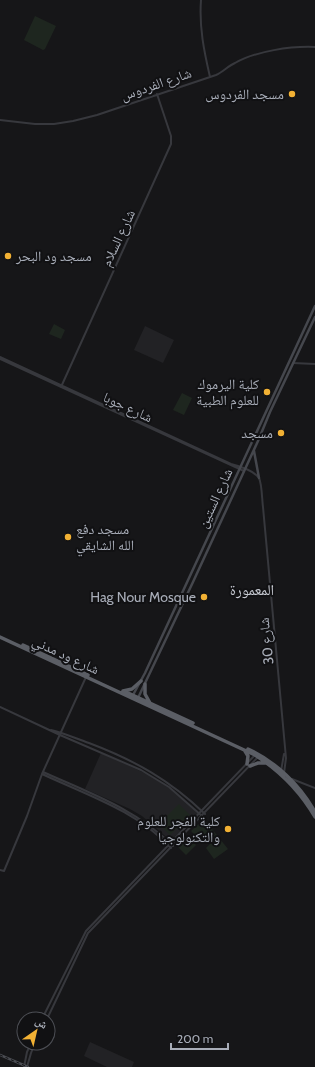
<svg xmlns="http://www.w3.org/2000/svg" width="315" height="1067" viewBox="0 0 315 1067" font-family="Cabin,'Noto Naskh Arabic',sans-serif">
<rect width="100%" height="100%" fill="#161618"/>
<path fill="#222225" d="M145,326L174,340L163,363L134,350Z
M101,753L149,775L167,786L198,813L171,841L142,816L130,809L85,789Z
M90,1042L134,1062L132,1067H107L84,1056Z"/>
<path fill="#1e261f" d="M35,16L56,26L45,49L43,50L24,40Z
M54,324L65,330L61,339L49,334Z
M182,393L192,398L184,415L173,410Z
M179,804L190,815L170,835L159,824Z
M204,819L228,849L214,859L206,848L212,842L207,836L200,841L191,831Z
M187,836L196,845L186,855L177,846Z"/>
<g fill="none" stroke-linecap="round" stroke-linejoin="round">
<path stroke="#37383d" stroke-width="2" d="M201,0C199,27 204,51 210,77
M0,120L35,124H54L73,121L97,115L216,75C223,72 228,66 235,63C256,51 291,46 315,47
M0,357L231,464C239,466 253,470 259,478C262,484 262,500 263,507L286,758L284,773
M0,359L244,471
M293,363L315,364
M61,387L171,144V136L157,94
M0,707L60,735L141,770L169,787L202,816
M51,730C64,733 77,739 89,743C134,760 170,780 205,814
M281,771L284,754
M43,772C90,793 136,809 173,846
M42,774C87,795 137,811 171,848
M292,779L315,788
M0,870L4,871L27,816L42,774L86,677
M42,1019L86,931L255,755
M47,1019L88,933L258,757
M24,1067L27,1052L31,1043
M27,1067L31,1053L35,1043"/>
<path stroke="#45474d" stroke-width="2.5" d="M254,451L259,478
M133,695L145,673L315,306
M138,698L193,582L258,441L270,412L315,317"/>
<path stroke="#5b5e65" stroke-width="3.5" d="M0,637L255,755C280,771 300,791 315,817
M23,645L88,675
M145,684V694L150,703
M123,691L132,689L141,681
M126,692L193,723
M248,749C276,762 300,785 315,812
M245,751L248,756L247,764
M250,766L258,763H266"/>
<defs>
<path id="rail" d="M0,1055L28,1067"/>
</defs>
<use href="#rail" stroke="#4a4c52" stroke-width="2.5"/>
<use href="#rail" stroke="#111113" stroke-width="1" stroke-dasharray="3" stroke-linecap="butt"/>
</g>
<g fill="#f2b134" stroke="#111113" stroke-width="1.5">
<circle cx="292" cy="94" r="4"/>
<circle cx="8" cy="256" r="4"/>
<circle cx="267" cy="392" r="4"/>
<circle cx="281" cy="433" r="4"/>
<circle cx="68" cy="537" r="4"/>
<circle cx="204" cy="597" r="4"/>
<circle cx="228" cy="829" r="4"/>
</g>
<g text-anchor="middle" stroke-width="4" stroke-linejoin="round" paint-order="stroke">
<g font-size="14" fill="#a8adb8" stroke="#111113">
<text transform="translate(156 84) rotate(-19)" y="5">شارع الفردوس</text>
<text transform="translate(118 238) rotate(-65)" y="5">شارع السلام</text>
<text transform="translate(128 407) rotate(25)" y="5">شارع جوبا</text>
<text transform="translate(215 498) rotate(-65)" y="5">شارع الستين</text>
<text transform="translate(266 641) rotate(-96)" y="5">شارع 30</text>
<text transform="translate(66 655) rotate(25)" y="5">شارع ود مدني</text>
</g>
<g font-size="14" fill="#a8adb8" stroke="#111113" text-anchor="end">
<text x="284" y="99">مسجد الفردوس</text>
<text x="16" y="261" text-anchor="start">مسجد ود البحر</text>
<text x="259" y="389">كلية اليرموك<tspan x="259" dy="16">للعلوم الطبية</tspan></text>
<text x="273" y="438">مسجد</text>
<text x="76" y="534" text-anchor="start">مسجد دفع<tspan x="76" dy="16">الله الشايقي</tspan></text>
<text x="196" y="602">Hag Nour Mosque</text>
<text x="220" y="826">كلية الفجر للعلوم<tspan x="220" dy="16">والتكنولوجيا</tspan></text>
</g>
<g font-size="15" fill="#c9ccd4" stroke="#111113">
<text x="252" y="595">المعمورة</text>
</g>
</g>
<g transform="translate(36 1031) rotate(34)"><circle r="19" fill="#111113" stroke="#4d4f55"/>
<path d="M0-3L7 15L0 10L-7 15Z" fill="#f2b134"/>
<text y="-6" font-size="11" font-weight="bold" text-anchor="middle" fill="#a8adb8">ش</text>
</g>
<path d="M171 1043v6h57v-6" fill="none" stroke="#a8adb8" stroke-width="2"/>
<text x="177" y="1043" font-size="12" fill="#a8adb8" stroke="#111113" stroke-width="3" paint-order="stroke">200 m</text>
</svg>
